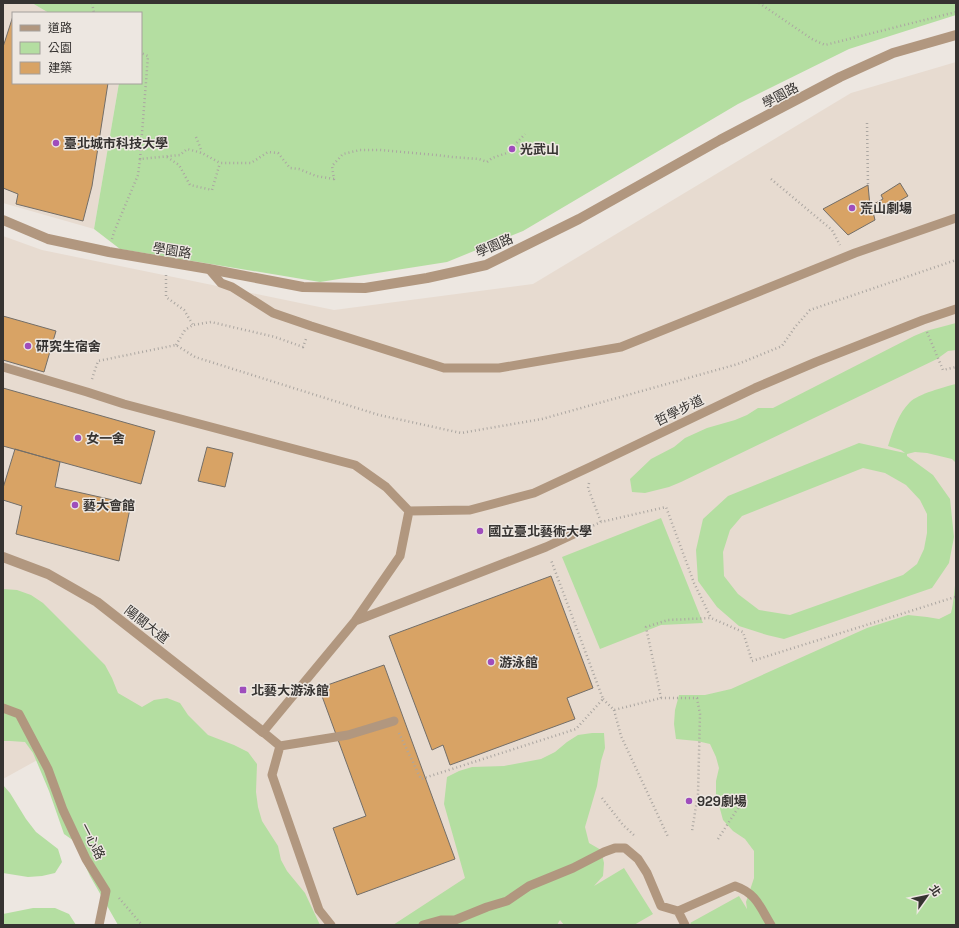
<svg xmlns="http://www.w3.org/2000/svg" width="959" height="928" viewBox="0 0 959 928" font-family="'Space Grotesk','Noto Sans TC',sans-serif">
<rect width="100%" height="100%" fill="#ede7e1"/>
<path fill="#e7dbd0" d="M3,3H32L49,13H13V83H119L94,229L3,203Z
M956,62V869L922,925H180L50,753L3,779V236L42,250L334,310L533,284L851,93Z"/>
<path fill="#b4dea1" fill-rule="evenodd" d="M32,3H956V15L849,49L738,104L523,231L447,262L320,282L120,249L94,229L119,83H141V13H49Z
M956,323V350L948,351L937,359L681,482L669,487L645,493L632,492L630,479L651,459L674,447L685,438L707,428L735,420L747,415L758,408H773L914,336L926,331Z
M956,384V463L952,459L927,453L915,452L907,454V456L933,475L950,499L954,537L949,563L932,588L784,639L767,635L739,626L717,607L698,581L696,550L703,519L728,496L859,443L905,453L901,450L888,446C893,431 898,414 910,402C918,394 944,387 956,384ZM863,468L885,473L906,485L920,500L927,514V533L924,549L917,564L903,575L790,615L759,610L738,594L724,576L723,552L730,530L742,516Z
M661,518L703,623L661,625L600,649L562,557Z
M956,579V925H692L690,923L739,896L747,909L746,902L754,878V851L745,839L733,831L723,820L716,794V781L719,768L716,757L710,744L697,741L676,739L674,724L675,710L679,695H705L731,689L867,628L908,615L927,617L939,619L951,613C954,602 954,590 956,579Z
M3,589L17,590L31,595L43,603L105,665L112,678L118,693L142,707L154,700L167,698L180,703L188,715L208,735L234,745L248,752L257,764L256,792L258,807L262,821L278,846L281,860L287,871L305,893L320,925H118L90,876L74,841L64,834L49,791L33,753L25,742L10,741H3Z
M592,733H604L605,748L601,761L597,786L585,827L589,843L601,850L604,863L603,876L594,886L624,868L653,914L634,925H564L560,920L557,925H420C416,923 400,925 393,925L465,878L444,804L447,777L459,771L472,767L504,766L541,759L555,752L567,742L578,735Z
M3,785L10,793L26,819L36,832L58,849L62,862L55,873L42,876L28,877L3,873Z
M33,908H55L69,914L76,925H3V914Z"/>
<path fill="#d8a365" stroke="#736e68" d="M13,16V83H108L92,186L83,221L16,204L18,194L3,188V47Z
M900,183L908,196L889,207L886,204L873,212L875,220L848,235L823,209L868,185L870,206L883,199L881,195Z
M3,316L56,331L44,372L3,360Z
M3,388L155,431L141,484L3,446Z
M207,447L233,453L225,487L198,481Z
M15,449L60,462L55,487L131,504L119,561L16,534L22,506L3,500V488Z
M551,576L593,688L567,698L575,719L450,765L443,745L432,750L389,636Z
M384,665L455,859L357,895L333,828L366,816L319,688Z"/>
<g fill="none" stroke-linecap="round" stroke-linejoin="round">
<path stroke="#aba6a1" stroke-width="2.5" stroke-dasharray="1 3" stroke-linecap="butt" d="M92,3L94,13
M759,3L812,39L825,45L956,12
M867,123L868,185
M196,137L202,152
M167,157L179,165L190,185L212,190L220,163
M140,159L148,56L141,53
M771,179L832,230L840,245
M112,239L114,232L138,175L140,159L180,155L187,149L202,153L220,163H251L268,152L278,153L290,168L299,169L316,176L334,179L332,166L343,154L360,150H380L436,155L452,157L479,159L487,162L492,158L507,153L525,134
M166,275V297L184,310L193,325
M927,332L943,370L956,367
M176,345L185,330L193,325L211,322L275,337L303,347L306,339
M92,379L98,361L176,345L195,357L379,415L461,433L542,419L738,364L782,346L795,327L810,310L956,260
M589,483L588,488L601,522
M586,529L601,522L666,507L694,583L711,618
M661,698L646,627L668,620L711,618L743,632L752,661L955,597
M603,699L614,710L661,698H697L700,714L698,794L692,831
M614,710L621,736L668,837
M399,733L421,779L576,729L603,699L551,560
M602,798L623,825L636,837
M718,839L738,808
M119,898L142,925"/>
<path stroke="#b1977f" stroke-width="9" d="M209,269L221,283L232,287L273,313L311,326L444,368H499L621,347L855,253L956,218
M3,367L87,392L124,404L355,465L386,487L409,511
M409,511L470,510L534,493L590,467L755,388L816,362L923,320L956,309
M355,621L546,547L574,534
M3,708L19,714L48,769L63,810L86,859L106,891L99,925
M394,721L348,735L280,746L263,732L355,621L400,556L409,511
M280,746L272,775L319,910L331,925
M678,911L685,925
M423,925L441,920H455L487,907L507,901L529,886L573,868L604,852L615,848H625L638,859L647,873L661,906L678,911L735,886C756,893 760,907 771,925"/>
<path stroke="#b1977f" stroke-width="10" d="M3,220L48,239L109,252L209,269L303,287L365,288L427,278L486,265L579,219L720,140L840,77L893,53L956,35
M3,557L48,574L97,602L263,732"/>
</g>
<g fill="#9f4dbc" stroke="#ede7e1" stroke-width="1.5">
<circle cx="56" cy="143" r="4"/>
<circle cx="512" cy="149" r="4"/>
<circle cx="852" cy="208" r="4"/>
<circle cx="28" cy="346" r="4"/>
<circle cx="78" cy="438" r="4"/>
<circle cx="75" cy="505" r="4"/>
<circle cx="480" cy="531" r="4"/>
<circle cx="491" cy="662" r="4"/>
<rect x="239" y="686" width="8" height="8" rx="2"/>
<circle cx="689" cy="801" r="4"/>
</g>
<g text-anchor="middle" stroke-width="3" stroke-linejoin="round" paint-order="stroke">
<g font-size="13" fill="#363331" stroke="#ede7e1">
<text transform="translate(780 95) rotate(-28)" y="5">學園路</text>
<text transform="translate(494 245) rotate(-23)" y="5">學園路</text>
<text transform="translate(172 250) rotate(9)" y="5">學園路</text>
<text transform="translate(679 410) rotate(-26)" y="5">哲學步道</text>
<text transform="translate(147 624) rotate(38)" y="5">陽關大道</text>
<text transform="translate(93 841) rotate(63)" y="5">一心路</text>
</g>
<g font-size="13" font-weight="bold" fill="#363331" stroke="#ede7e1" text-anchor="start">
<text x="64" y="148">臺北城市科技大學</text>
<text x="520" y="154">光武山</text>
<text x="860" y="213">荒山劇場</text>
<text x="36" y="351">研究生宿舍</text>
<text x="86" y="443">女一舍</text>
<text x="83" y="510">藝大會館</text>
<text x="488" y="536">國立臺北藝術大學</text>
<text x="499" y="667">游泳館</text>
<text x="251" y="695">北藝大游泳館</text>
<text x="697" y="806">929劇場</text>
</g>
</g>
<rect width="959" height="928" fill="none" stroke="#363331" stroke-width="8"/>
<rect x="12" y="12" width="130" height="72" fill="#ede7e1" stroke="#a49f9b"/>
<rect x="20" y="25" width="20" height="6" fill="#b1977f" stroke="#a49f9b"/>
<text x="48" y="32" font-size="12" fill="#363331">道路</text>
<rect x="20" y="42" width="20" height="12" fill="#b4dea1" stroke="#a49f9b"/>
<text x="48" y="52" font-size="12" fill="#363331">公園</text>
<rect x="20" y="62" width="20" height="12" fill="#d8a365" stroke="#a49f9b"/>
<text x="48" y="72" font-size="12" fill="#363331">建築</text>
<g transform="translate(927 896) rotate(57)" stroke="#ede7e1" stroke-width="3" paint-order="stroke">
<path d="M0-3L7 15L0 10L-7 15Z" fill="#363331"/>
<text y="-6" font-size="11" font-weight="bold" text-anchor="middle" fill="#363331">北</text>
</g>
</svg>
